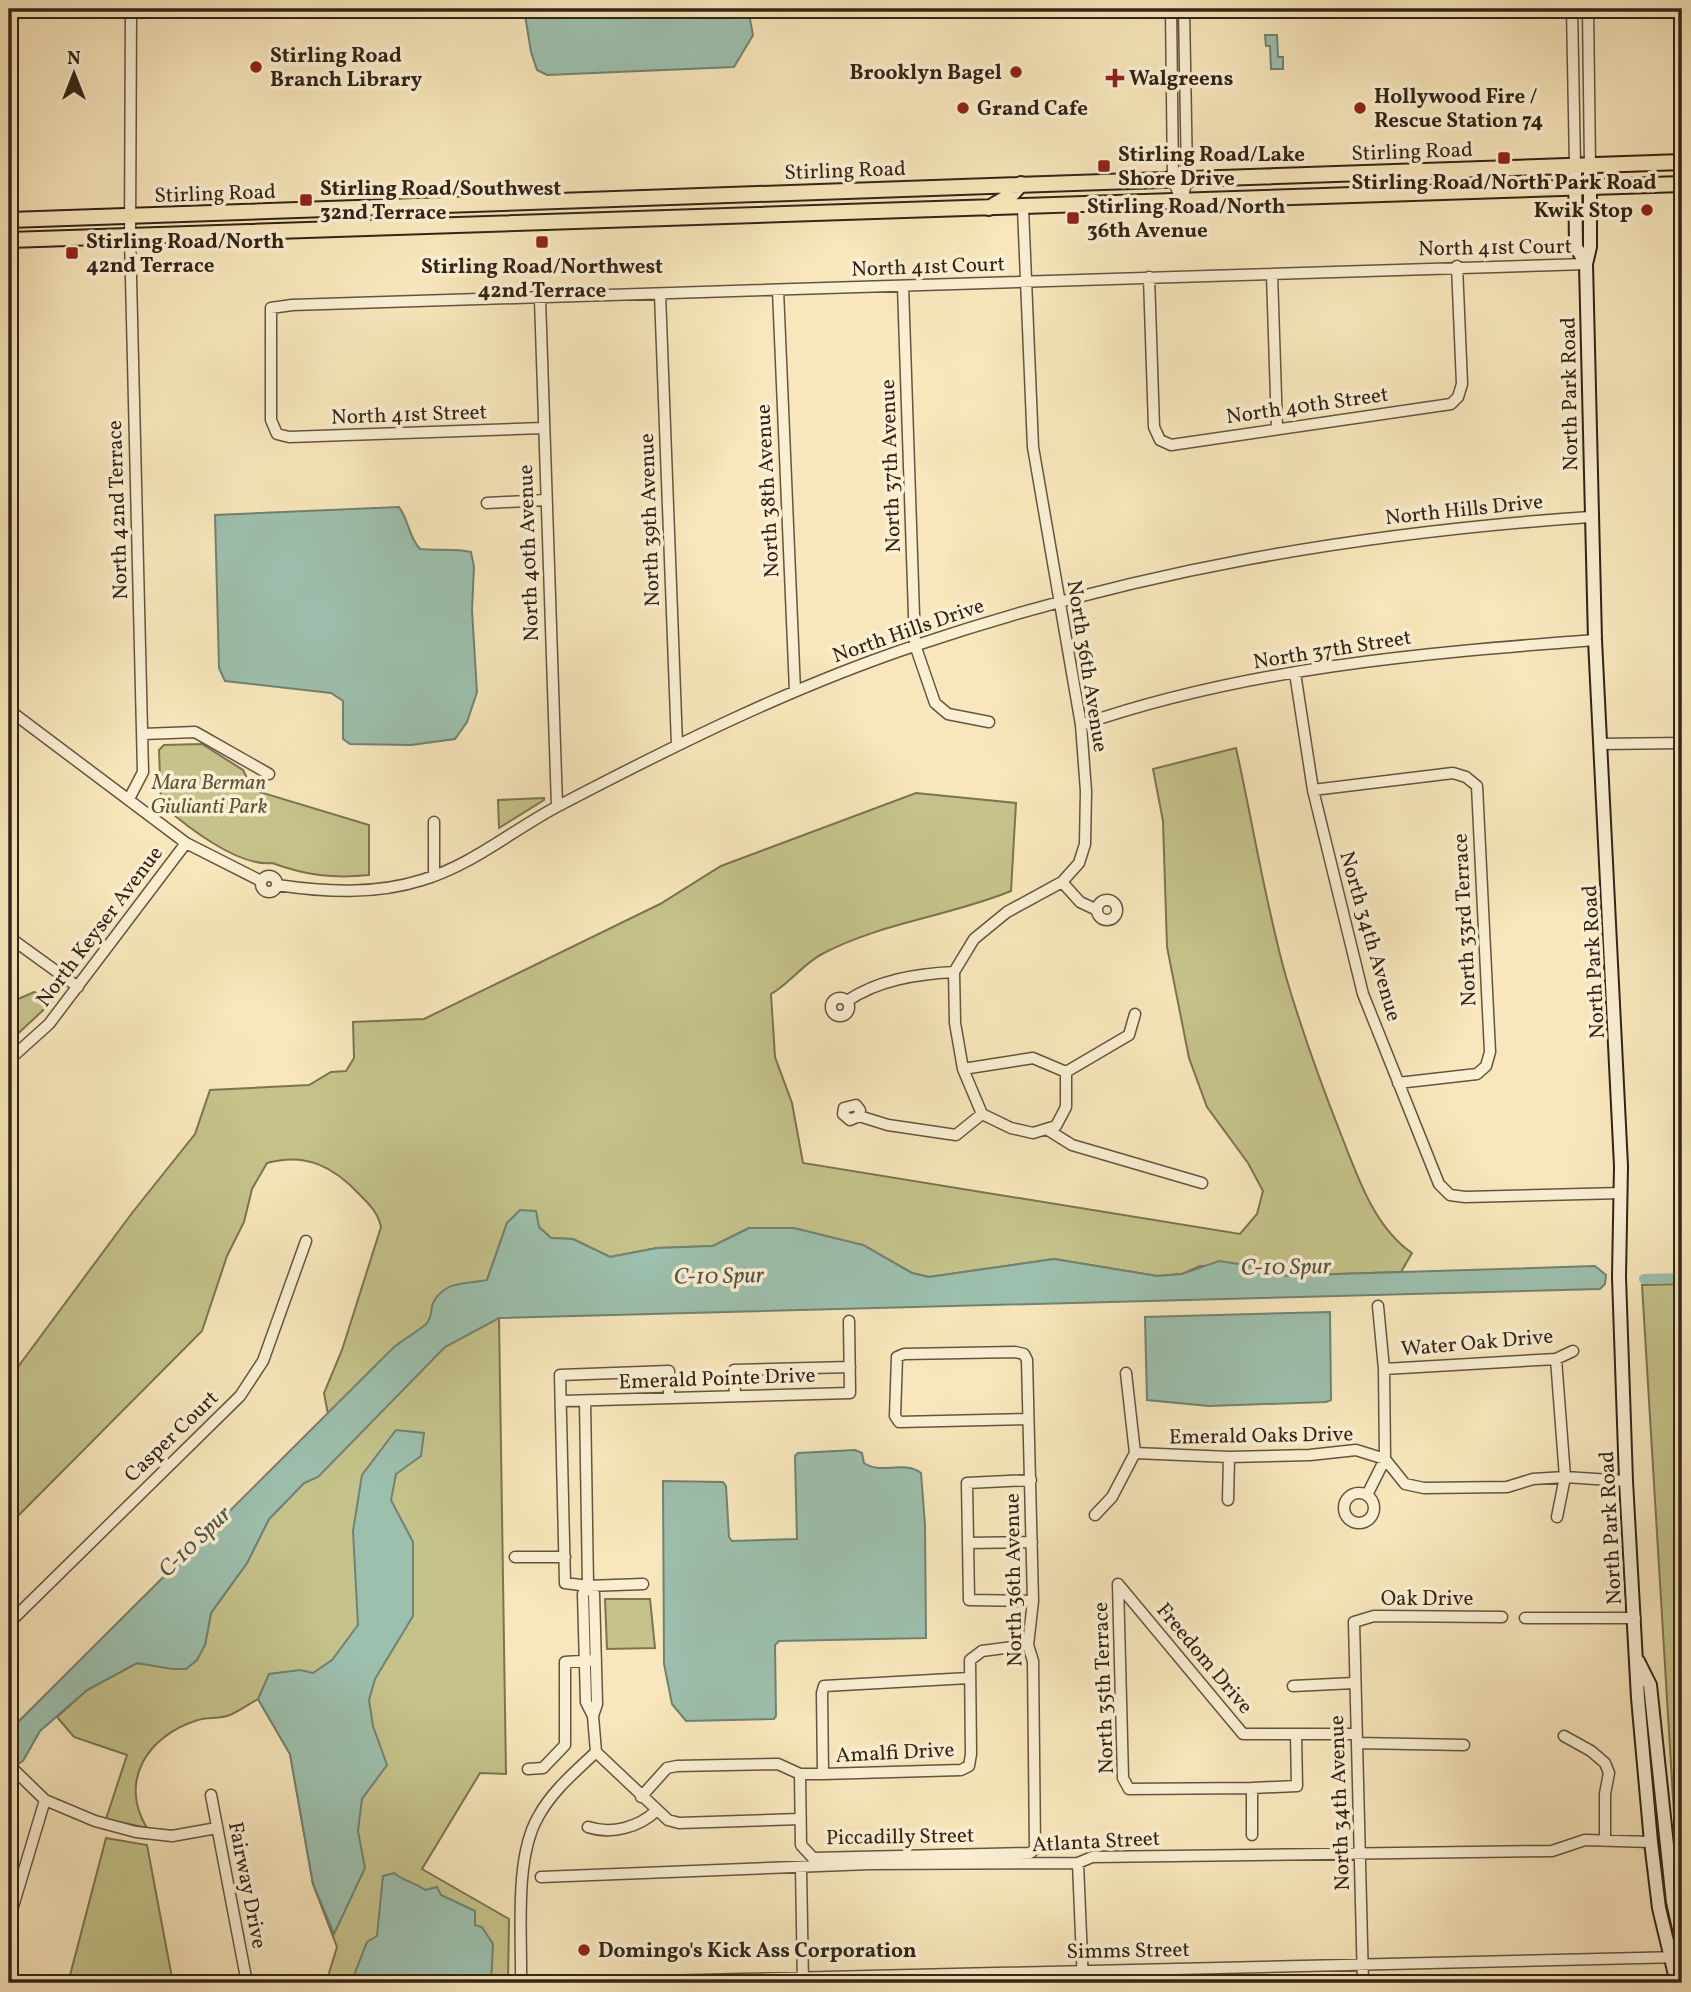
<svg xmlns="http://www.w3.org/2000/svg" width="1691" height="1992" viewBox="0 0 1691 1992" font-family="Vollkorn,serif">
<rect width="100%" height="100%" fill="#f8e7bc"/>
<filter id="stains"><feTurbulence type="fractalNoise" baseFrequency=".00286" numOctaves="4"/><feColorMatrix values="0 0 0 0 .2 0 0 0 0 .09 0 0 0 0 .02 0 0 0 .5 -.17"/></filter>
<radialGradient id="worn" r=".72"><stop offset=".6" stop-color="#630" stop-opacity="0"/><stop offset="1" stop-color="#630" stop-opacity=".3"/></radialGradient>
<path fill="#c5c38b" stroke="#7c7451" stroke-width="2" d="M202,744L243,770L253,790L369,825V875C333,879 305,875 272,863C238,867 186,826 161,804L159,750L164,745Z
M1236,748C1253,824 1265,902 1286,977C1302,1031 1321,1084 1342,1137C1358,1178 1375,1228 1412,1253L1401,1272L1273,1276L1252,1266H1200L1182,1274L1157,1276L1054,1259L929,1277L912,1273L863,1245L749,1228L713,1246L657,1248L610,1257L573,1239L551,1238L539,1227L507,1223L487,1280L499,1318L506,1774L480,1773L422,1869L509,1919L508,1983H326L337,1947L313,1884L290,1754L258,1699C249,1704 239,1711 230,1715C220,1719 208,1717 198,1720C148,1735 118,1781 147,1828L106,1819L127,1755L74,1737L57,1717L87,1690L137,1663L186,1669L205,1645L211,1613L247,1563L269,1519L304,1483L328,1414L324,1393L342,1350L381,1227C378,1213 370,1205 360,1195C334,1167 306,1152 267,1163L252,1189L244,1222L227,1256L202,1331L9,1525V1379L132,1213L195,1134L210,1090L309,1085L331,1072L346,1071L354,1058L353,1022L424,1019L660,904L721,866L916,793L1016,803L1011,891C950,916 880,923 822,954C803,964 790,983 771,994L775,1057L792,1103L803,1163L1240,1234L1257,1214L1263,1191L1248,1163L1207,1107L1189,1058L1167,947L1163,821L1153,769Z
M544,798V800L499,828L498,800Z
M34,992L53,1001L9,1042V1003Z
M1682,1284V1893L1677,1864L1642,1285Z
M605,1599H650L655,1648L607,1649Z
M106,1838L147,1845L173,1983H68Z"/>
<path fill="#9dc0ae" stroke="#728272" stroke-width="2" d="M524,9H748L753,35L734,67L547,75L537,70L531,52Z
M1265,35H1277L1278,57H1283V69H1271L1270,46H1266Z
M399,507C409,520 408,536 420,549C437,551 453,548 471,552L474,567L472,610L477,692L467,722L455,739L411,745L350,744L343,739V701L331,693L225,681L219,668L215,515Z
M520,1210L536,1211L539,1227L551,1238L573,1239L610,1257L657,1248L713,1246L749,1228H794L863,1245L912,1273L929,1277L1054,1259L1157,1276L1182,1274L1219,1261L1252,1266L1274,1276L1595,1266L1606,1275L1605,1284L1600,1289L499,1318L445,1347L318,1477L304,1483L269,1519L247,1563L211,1613L205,1645L197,1660L186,1669H172L137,1663L87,1690L40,1731L23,1761L9,1769V1731L394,1347C404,1339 417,1332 426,1324C433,1317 430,1310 433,1303C445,1280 467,1284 487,1280L507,1223Z
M1330,1312L1331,1400L1326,1402L1209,1406L1147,1400L1145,1317Z
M396,1430L424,1433L421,1456L396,1474L391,1500L413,1542V1616L375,1679L369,1700L373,1726L387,1765L362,1799L358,1831L365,1868L334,1934L313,1884L290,1754L258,1699L269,1674L300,1670L313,1673L332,1660L358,1625L353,1531L362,1475Z
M855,1450L862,1453L864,1463C880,1475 904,1460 921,1473L925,1525L926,1638L779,1641L775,1645L776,1716L774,1719L686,1721L672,1704L664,1664L663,1481L723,1482L726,1486L729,1537L732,1541L797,1539L795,1456L798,1453Z
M394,1873C405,1882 415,1882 425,1890L437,1887L441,1895L475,1911V1925L482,1927L493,1944L491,1983H351L367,1942L377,1936L383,1876Z"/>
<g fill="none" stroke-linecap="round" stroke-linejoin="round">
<path stroke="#9dc0ae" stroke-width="10" d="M1644,1279L1682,1278"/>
<defs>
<path id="street" d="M1171,9L1173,179L1182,203
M1572,9L1575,166
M1588,9L1590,166
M1182,202L1187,178L1184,9
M1023,208L1033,447L1081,725L1086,791L1085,844L1079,863L1062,882L1007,912L974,939L954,972L955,1023L963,1069L982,1114L1011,1128L1033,1133L1056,1126L1066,1107V1072
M1272,274L1277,428
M1149,277L1154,427L1160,440L1171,445L1451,404L1458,397L1462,384L1457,266
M903,286L915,645L935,703L948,714L989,722
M778,290L795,691
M660,294L677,745
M540,299L557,806
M543,428L289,437L277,434L271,420V308L292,305L1586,264
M487,503L545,500
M1295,673L1313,790L1363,994L1439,1184L1450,1195L1465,1197L1621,1193
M9,710L186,843L261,881
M1081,725C1245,668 1422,653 1595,640
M143,734L195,732L269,774
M1600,744L1682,743
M1313,790L1453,773L1466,777L1477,786L1490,1052L1486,1066L1477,1074L1398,1083
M129,799L143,772L130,237L131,9
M434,822V876
M261 884a8 8 0 1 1 16 0a8 8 0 1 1-16 0Z
M1062,882L1080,902L1097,910
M277,885C325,892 375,895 422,880C473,865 515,828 562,804C677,744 794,686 917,645C1140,570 1356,533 1590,517
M1097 910a10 10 0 1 1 20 0a10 10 0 1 1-20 0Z
M9,937L78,987
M831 1007a9 9 0 1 1 18 0a9 9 0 1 1-18 0Z
M847,1001C878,980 916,974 954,972
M9,1060L49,1024L186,843
M963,1069L1033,1058L1066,1072
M1066,1072L1129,1035L1135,1014
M859,1116L860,1110L856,1105L844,1108L843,1114L850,1120L859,1116L888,1125L956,1135L982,1114
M1048,1130L1072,1145L1202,1183
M1556,1359L1565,1477L1557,1517
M1384,1369L1556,1359L1573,1351
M735,1396L734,1370L850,1367
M562,1401L850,1393L849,1321
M585,1401L588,1586L583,1594L586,1702L593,1716L596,1752
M1135,1453L1229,1457L1310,1455L1356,1450L1385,1459L1405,1484L1424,1488L1507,1487L1533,1479L1565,1477L1626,1481
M1031,1480L967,1483L969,1600L1033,1601
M1344 1508a15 15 0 1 1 30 0a15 15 0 1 1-30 0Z
M1367,1495L1385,1459L1384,1369L1378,1306
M1228,1500L1229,1457
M1095,1515L1112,1497L1135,1453L1126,1373
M968,1543L1032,1542
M515,1557H565
M643,1584L588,1586L565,1583L560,1375L669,1371V1398
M1118,1584L1123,1778L1129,1789L1252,1788
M1118,1584L1243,1734H1356
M588,1586L594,1594L597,1704L593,1716
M1525,1618H1635
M9,1623L240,1396L263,1361L306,1241
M1293,1686L1354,1683
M1564,1736L1591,1751L1605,1763L1609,1773L1605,1794V1841
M1357,1743L1464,1745
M596,1752L668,1820L679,1823L800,1819
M9,1765L45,1800L95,1821L136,1832L172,1836L217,1828
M528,1769L543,1768L565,1745V1662L596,1660
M800,1774L801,1845L813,1858L1030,1853L1035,1849L1033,1661L1028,1645L1033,1601L1027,1360L1024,1354L1015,1352L904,1354L897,1357L895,1416L899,1422L1028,1419
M823,1774L822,1693L824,1686L969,1678
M211,1795L247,1983
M641,1797L667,1768L677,1766L778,1764L800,1774H823L961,1770L969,1766L971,1754L970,1660L982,1651L1028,1645
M588,1827C612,1835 639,1827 656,1811
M1252,1835V1788L1297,1786L1296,1734
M1078,1863L1083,1983
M801,1868L803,1983
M541,1877L869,1864L1078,1863L1092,1857L1552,1851L1585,1840L1651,1842
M9,1920L45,1800
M521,1983C522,1935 514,1859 538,1817C552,1791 575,1772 596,1752
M575,1983L1682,1957
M1363,1983L1354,1622L1374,1616L1502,1617"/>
<path id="secondary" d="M1575,166L1576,247L1586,264
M1590,166V247L1586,264L1595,640L1621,1166L1619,1277L1626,1481L1638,1698L1651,1842L1659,1908L1677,1983
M1638,1661L1650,1685L1673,1902L1682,1942"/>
<path id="primary" d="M989,208L1011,195L1021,184
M9,220L1682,162
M9,240L1682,184"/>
</defs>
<use href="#street" stroke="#645540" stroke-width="13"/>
<use href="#secondary" stroke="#322417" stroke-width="16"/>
<use href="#primary" stroke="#322417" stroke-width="18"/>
<use href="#street" stroke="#faefd3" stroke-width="10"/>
<use href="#secondary" stroke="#faefd3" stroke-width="12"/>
<use href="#primary" stroke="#f8e7bc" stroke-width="14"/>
</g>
<g fill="#8f2418" stroke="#faefd3" stroke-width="2.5">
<circle cx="256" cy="67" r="7"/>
<circle cx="1016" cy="72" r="7"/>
<path d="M1111.5 67.5h7v7h7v7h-7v7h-7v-7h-7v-7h7z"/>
<circle cx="963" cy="108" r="7"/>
<circle cx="1360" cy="108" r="7"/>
<rect x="1497" y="151" width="14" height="14" rx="3.5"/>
<rect x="1097" y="159" width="14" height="14" rx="3.5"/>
<rect x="299" y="193" width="14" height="14" rx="3.5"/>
<circle cx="1647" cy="210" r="7"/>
<rect x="1066" y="211" width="14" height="14" rx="3.5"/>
<rect x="535" y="235" width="14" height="14" rx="3.5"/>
<rect x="65" y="246" width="14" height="14" rx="3.5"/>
<circle cx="584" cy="1950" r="7"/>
</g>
<g text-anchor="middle" stroke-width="7" stroke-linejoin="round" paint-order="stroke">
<g font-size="21" font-weight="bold" fill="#322417" stroke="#faefd3" text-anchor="start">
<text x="270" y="62">Stirling Road<tspan x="270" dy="24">Branch Library</tspan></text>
<text x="1002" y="79" text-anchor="end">Brooklyn Bagel</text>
<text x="1129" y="85">Walgreens</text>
<text x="1374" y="103">Hollywood Fire /<tspan x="1374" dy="24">Rescue Station 74</tspan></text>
<text x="977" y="115">Grand Cafe</text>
<text x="1118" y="161">Stirling Road/Lake<tspan x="1118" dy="24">Shore Drive</tspan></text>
<text x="1504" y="189" text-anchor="middle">Stirling Road/North Park Road</text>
<text x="320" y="195">Stirling Road/Southwest<tspan x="320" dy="24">32nd Terrace</tspan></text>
<text x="1087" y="213">Stirling Road/North<tspan x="1087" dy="24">36th Avenue</tspan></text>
<text x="1633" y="217" text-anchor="end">Kwik Stop</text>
<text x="86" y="248">Stirling Road/North<tspan x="86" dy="24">42nd Terrace</tspan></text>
<text x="542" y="273" text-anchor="middle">Stirling Road/Northwest<tspan x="542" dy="24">42nd Terrace</tspan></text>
<text x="598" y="1957">Domingo's Kick Ass Corporation</text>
</g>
<g font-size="21" fill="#322417" stroke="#faefd3">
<text transform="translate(1412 151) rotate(-2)" y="7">Stirling Road</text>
<text transform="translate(845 170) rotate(-2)" y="7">Stirling Road</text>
<text transform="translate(215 193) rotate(-2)" y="7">Stirling Road</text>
<text transform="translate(1495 247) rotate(-1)" y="7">North 41st Court</text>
<text transform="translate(928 266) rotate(-2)" y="7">North 41st Court</text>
<text transform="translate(1569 394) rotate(-91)" y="7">North Park Road</text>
<text transform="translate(1307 405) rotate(-8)" y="7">North 40th Street</text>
<text transform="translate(409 414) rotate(-2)" y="7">North 41st Street</text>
<text transform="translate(890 466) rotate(-92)" y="7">North 37th Avenue</text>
<text transform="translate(767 491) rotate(-93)" y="7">North 38th Avenue</text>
<text transform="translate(1464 509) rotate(-6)" y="7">North Hills Drive</text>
<text transform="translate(117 510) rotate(-92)" y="7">North 42nd Terrace</text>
<text transform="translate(649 520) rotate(-92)" y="7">North 39th Avenue</text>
<text transform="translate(528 553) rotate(-92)" y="7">North 40th Avenue</text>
<text transform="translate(908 630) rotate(-19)" y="7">North Hills Drive</text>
<text transform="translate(1332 649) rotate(-9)" y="7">North 37th Street</text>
<text transform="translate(1088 666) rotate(81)" y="7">North 36th Avenue</text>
<text transform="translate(1464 920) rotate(-93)" y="7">North 33rd Terrace</text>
<text transform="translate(99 926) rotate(-53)" y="7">North Keyser Avenue</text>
<text transform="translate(1371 936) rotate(74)" y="7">North 34th Avenue</text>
<text transform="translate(1593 962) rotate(-93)" y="7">North Park Road</text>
<text transform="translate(1477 1342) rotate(-5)" y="7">Water Oak Drive</text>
<text transform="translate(717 1378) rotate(-2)" y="7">Emerald Pointe Drive</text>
<text transform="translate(1261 1435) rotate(-1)" y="7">Emerald Oaks Drive</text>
<text transform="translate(171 1436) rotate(-44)" y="7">Casper Court</text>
<text transform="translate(1610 1528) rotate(-93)" y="7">North Park Road</text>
<text transform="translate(1013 1580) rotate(-91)" y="7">North 36th Avenue</text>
<text x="1427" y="1605">Oak Drive</text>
<text transform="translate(1205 1658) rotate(50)" y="7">Freedom Drive</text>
<text transform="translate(1103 1688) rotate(-92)" y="7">North 35th Terrace</text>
<text transform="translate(895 1752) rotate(-3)" y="7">Amalfi Drive</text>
<text transform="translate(1339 1803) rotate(-92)" y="7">North 34th Avenue</text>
<text transform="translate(900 1836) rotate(-1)" y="7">Piccadilly Street</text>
<text transform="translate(1096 1841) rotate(-3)" y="7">Atlanta Street</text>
<text transform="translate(248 1885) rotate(79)" y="7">Fairway Drive</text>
<text transform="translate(1128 1950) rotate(-1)" y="7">Simms Street</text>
</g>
<g font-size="21" font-style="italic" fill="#5e543a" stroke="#faefd3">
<text x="209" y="789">Mara Berman<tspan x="209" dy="24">Giulianti Park</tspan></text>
</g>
<g font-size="23" font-style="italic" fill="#525344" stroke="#faefd3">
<text transform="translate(1286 1266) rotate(-1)" y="8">C-10 Spur</text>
<text transform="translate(719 1275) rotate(-1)" y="8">C-10 Spur</text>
<text transform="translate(194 1541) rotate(-44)" y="8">C-10 Spur</text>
</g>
</g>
<rect width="1691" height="1992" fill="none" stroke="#f8e7bc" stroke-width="35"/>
<rect x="10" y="10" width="1670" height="1971" fill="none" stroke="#322417" stroke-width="3.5"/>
<rect x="18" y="18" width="1656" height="1957" fill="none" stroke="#322417" stroke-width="2"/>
<g transform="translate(74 74)" stroke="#faefd3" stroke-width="5" paint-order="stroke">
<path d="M0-5L12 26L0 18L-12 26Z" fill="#322417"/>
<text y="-10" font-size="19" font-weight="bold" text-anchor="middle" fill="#322417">N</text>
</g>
<rect width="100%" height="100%" filter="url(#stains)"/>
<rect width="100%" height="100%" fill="url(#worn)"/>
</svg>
